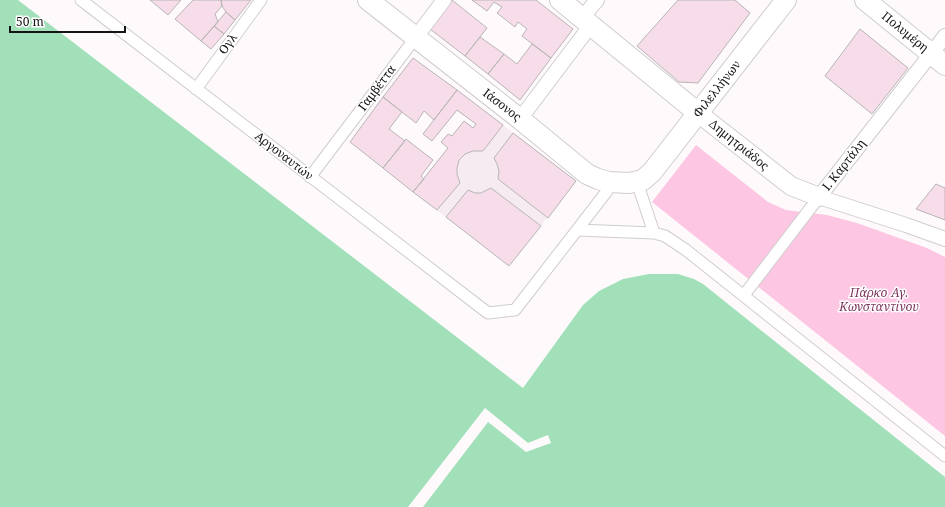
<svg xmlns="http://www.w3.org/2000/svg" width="945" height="507" viewBox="0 0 945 507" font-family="'Noto Serif',serif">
<rect width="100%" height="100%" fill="#fefafc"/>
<path fill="#f5ebf0" d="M457,90L576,181L509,266L413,192L448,148L441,142L448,134L452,136L464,121L473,127L476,124L457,111L432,141L423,134Z"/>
<path fill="#fdc6e2" d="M696,145L768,202L786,210L827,215L857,223L927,248L945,257V436L652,202Z"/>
<path fill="#a2e0ba" d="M0,0H18L523,388L583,305L599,291L623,279L649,274H678L694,279L703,284L945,477V507H0Z"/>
<path fill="#fefafc" d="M485,408L528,443L548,435L551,443L526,452L488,422L423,507H408Z"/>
<path fill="#f7ddea" stroke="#b8b5b6" d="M150,0H181L168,15Z
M193,0H221L222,6L215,14L218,22L201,41L175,19Z
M221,0H251L235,20L226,12L222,6Z
M452,0L487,28L465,56L430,29Z
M472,0H536L573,29L551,58L522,36L527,29L518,22L515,27L497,13L502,7L494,2L487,11Z
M678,0H735L750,13L698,83L679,82L637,46Z
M226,12L235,20L224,34L214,26Z
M214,26L224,34L211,49L201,41Z
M860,29L908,68L872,114L825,76Z
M480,37L504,54L488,74L465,56Z
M532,44L551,58L520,100L488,74L504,54L517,64Z
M413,58L457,90L434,120L424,111L416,123L383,97Z
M457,90L503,125L483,151H473L465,154L459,160L457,168V174L460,183L437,210L413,192L448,148L441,142L448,134L452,136L464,121L473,128L476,124L457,110L432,141L423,134Z
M383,97L402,112L389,129L405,141L383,168L350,142Z
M513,133L576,181L548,218L498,179L499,171L497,164L494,158Z
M406,139L433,160L421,176L424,179L413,192L383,168Z
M936,184L945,188V220L916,209Z
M491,188L541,226L509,266L446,217L468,190L475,193H481Z"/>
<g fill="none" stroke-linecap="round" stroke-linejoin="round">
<defs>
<path id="pedestrian" d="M81,0L488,313L515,310L577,230L654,233L665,236L686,250L945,456
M196,89L261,0
M310,177L416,37
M640,191L654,233
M577,230L607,191
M744,295L819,197"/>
<path id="minor" d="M582,18L597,0
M945,36L819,197L906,225L945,239
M416,37L444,0
M520,119L591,25"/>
<path id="tertiary" d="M698,113L791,186L819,197"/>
<path id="secondary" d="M368,0L520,119L587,174L598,179L609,182L629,183L643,180L652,172L786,0
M560,0L698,113
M865,0L945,65"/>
</defs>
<use href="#pedestrian" stroke="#d0cdce" stroke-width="13"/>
<use href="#minor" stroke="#d0cdce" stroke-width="16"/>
<use href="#tertiary" stroke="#d0cdce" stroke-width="20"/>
<use href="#secondary" stroke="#d0cdce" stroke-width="22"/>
<use href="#pedestrian" stroke="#fff" stroke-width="11"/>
<use href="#minor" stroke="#fff" stroke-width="14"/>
<use href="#tertiary" stroke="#fff" stroke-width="18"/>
<use href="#secondary" stroke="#fff" stroke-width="20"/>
</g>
<g text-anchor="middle" stroke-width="3" stroke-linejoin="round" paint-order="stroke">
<g font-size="12" fill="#151415" stroke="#fff">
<text transform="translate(905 32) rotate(39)" y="4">Πολυμέρη</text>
<text transform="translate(228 44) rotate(-54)" y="4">Ογλ</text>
<text transform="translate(377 88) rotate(-53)" y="4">Γαμβέττα</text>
<text transform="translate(717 89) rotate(-52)" y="4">Φιλελλήνων</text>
<text transform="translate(502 105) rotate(38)" y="4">Ιάσονος</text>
<text transform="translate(739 145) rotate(39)" y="4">Δημητριάδος</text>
<text transform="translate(284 156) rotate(38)" y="4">Αργοναυτών</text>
<text transform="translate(844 165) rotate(-52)" y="4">Ι. Καρτάλη</text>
</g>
<g font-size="12" font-style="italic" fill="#7e365f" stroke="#fff">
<text x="879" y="297">Πάρκο Αγ.<tspan x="879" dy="14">Κωνσταντίνου</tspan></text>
</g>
</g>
<path d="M10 26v6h115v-6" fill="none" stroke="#151415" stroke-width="2"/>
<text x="16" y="26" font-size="12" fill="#151415" stroke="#ffffff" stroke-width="3" paint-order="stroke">50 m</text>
</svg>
